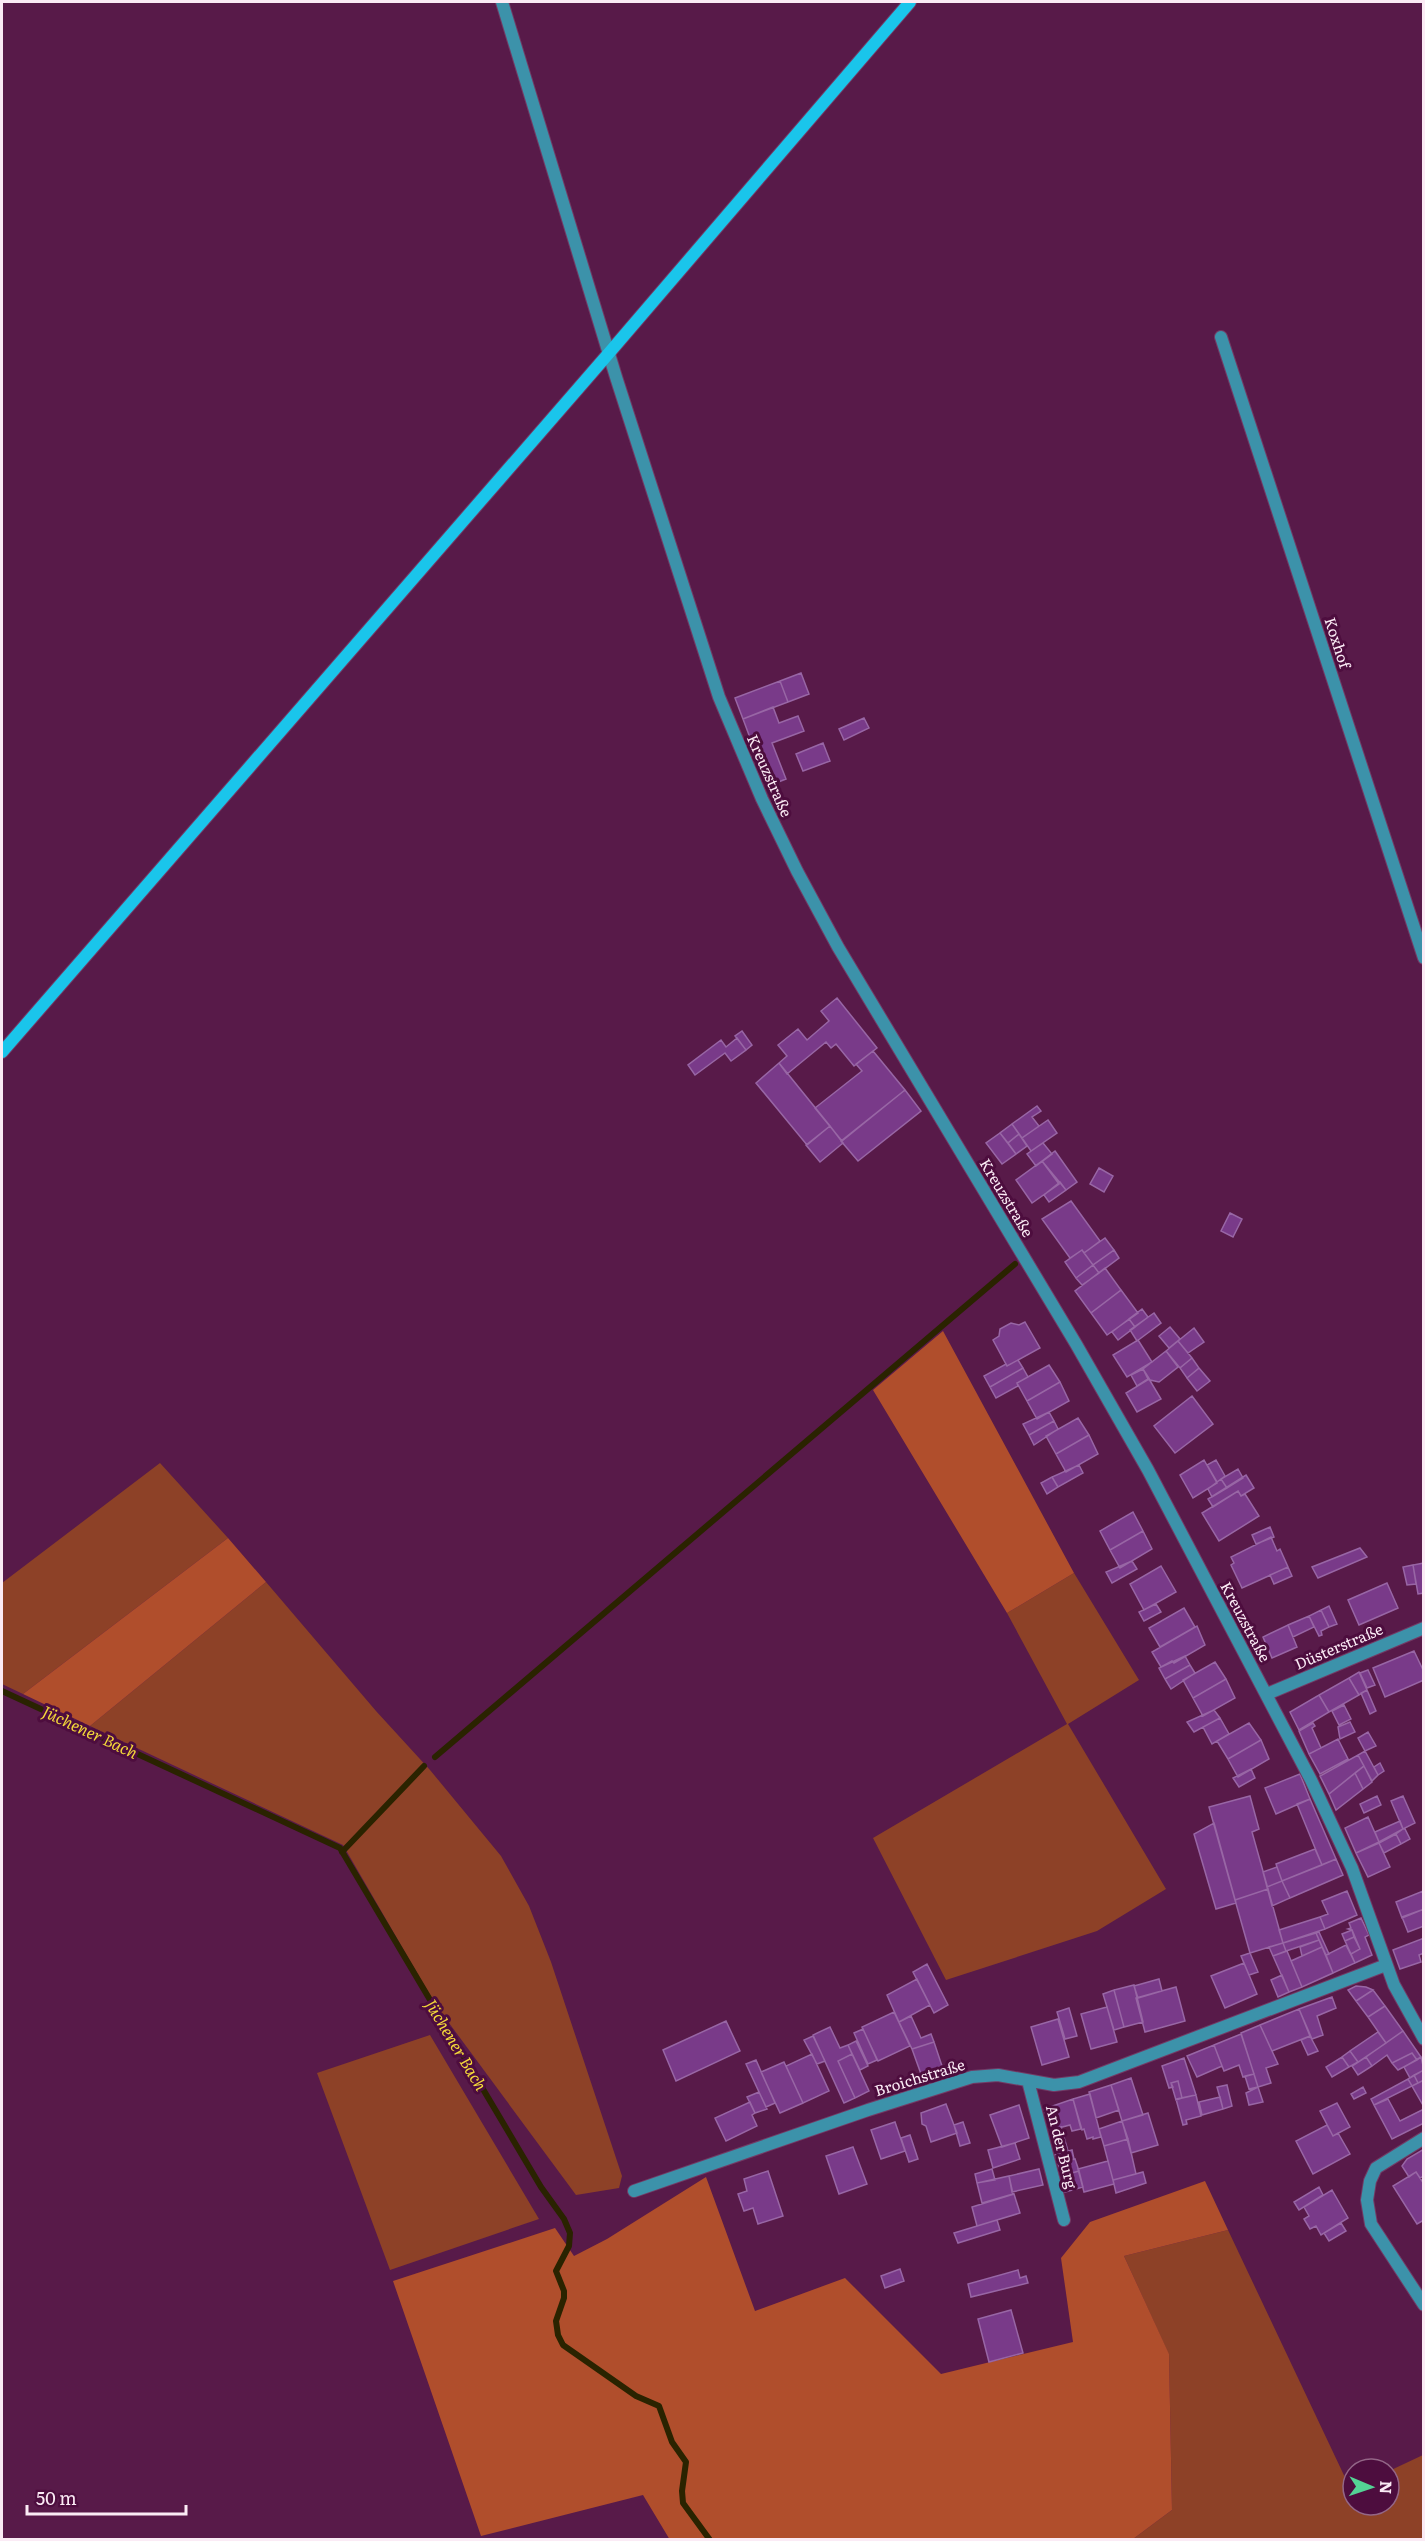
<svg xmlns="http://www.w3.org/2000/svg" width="1425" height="2541" viewBox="0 0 1425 2541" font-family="Literata,serif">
<rect width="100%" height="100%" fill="#581a49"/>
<path fill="#8d4127" d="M160,1463L228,1538L23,1694L2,1684V1583Z
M1074,1573L1139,1680L1068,1724L1166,1889L1097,1931L946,1980L873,1838L1067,1724L1007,1613Z
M266,1582L376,1711L430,1770L501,1856L529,1906L551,1962L622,2176L619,2188L576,2195L435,2004L343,1845L90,1726Z
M430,2035L539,2219L390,2270L317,2073Z
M1228,2230L1350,2488L1353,2487V2505H1389V2471L1423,2455V2539H1133L1172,2510L1169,2355L1124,2256Z"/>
<path fill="#b04e2c" d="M943,1331L1074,1573L1007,1613L873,1390Z
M228,1538L266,1582L90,1726L23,1694Z
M706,2177L755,2311L845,2278L941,2374L1073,2342L1061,2258L1090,2222L1205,2181L1228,2230L1124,2256L1169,2354L1172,2510L1133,2539L670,2540L643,2495L481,2536L393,2281L555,2228L574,2256L607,2239Z"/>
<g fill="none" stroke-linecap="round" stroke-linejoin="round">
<path stroke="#2a2300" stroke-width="6" d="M2,1691L340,1848L541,2187L564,2219L570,2233L569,2246L556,2271L564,2291V2298L556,2321L558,2335L563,2345L636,2396L659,2406L672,2442L686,2462L682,2491L683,2503L710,2540
M435,1757L1015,1264
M342,1852L424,1766"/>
</g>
<path fill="#793a89" stroke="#9866a5" stroke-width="1.5" d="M801,673L809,694L788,702L780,681Z
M780,681L788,702L743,719L735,698Z
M773,707L779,723L798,716L804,731L772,743L786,779L768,786L743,719Z
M864,718L869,728L844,740L839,729Z
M823,743L830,761L803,771L796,754Z
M837,998L877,1048L854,1066L836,1044L831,1048L826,1042L787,1074L779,1063L787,1056L778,1045L798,1029L807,1040L829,1021L821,1011Z
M742,1031L752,1045L746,1050L735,1036Z
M737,1038L746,1050L731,1061L725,1053L695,1075L688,1065L721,1040L726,1047Z
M873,1051L905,1090L842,1141L815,1108L862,1071L856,1064Z
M779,1063L830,1126L807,1145L756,1083Z
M905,1090L921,1111L858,1161L841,1141Z
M1037,1106L1041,1111L1032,1117L1039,1126L1022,1138L1012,1124Z
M1048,1120L1057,1133L1031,1151L1022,1138Z
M1012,1124L1019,1134L1008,1143L1000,1133Z
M830,1126L843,1143L820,1162L806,1145Z
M1000,1133L1016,1154L1002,1164L986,1143Z
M1019,1134L1027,1146L1016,1154L1008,1143Z
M1043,1143L1052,1154L1036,1166L1027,1154Z
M1055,1151L1077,1182L1066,1190L1042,1161Z
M1042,1161L1059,1184L1032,1203L1016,1180Z
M1099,1168L1113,1176L1104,1192L1090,1184Z
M1060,1182L1066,1190L1049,1202L1044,1195Z
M1071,1201L1100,1241L1084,1253L1082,1250L1070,1258L1042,1219Z
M1230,1213L1242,1219L1233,1237L1221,1231Z
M1105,1238L1114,1250L1093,1265L1084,1253Z
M1082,1250L1093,1265L1076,1278L1065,1262Z
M1114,1250L1119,1258L1099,1273L1093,1265Z
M1093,1265L1099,1273L1082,1285L1076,1278Z
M1105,1268L1121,1290L1091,1313L1075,1291Z
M1121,1290L1138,1313L1107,1335L1091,1313Z
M1142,1309L1148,1317L1135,1327L1129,1319Z
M1154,1313L1161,1323L1137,1341L1130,1330Z
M1129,1319L1135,1327L1118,1340L1112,1332Z
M1025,1322L1040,1348L1007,1366L993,1340L999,1336L1000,1329L1011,1323L1019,1325Z
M1170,1327L1180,1339L1169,1348L1159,1336Z
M1194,1328L1204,1342L1188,1353L1178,1341Z
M1138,1340L1152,1362L1127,1377L1113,1355Z
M1178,1341L1192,1358L1180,1368L1166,1351Z
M1166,1351L1178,1367L1159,1382L1150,1380L1143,1369Z
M1192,1358L1199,1368L1187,1378L1180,1368Z
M1018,1360L1023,1368L990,1387L984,1376L1006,1364L1007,1366Z
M1049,1365L1060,1382L1027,1401L1017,1383Z
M1023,1368L1028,1377L1017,1383L1018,1386L996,1398L990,1387Z
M1199,1368L1210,1381L1197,1391L1187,1378Z
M1143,1369L1148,1379L1137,1386L1131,1375Z
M1149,1379L1161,1399L1137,1412L1126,1393Z
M1060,1382L1069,1401L1037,1419L1027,1401Z
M1192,1396L1213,1424L1175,1453L1154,1426Z
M1049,1412L1054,1421L1029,1435L1023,1424Z
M1078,1418L1089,1435L1056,1454L1046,1436Z
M1054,1421L1058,1429L1034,1445L1029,1435Z
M1089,1435L1098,1454L1066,1472L1056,1454Z
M1204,1460L1217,1483L1193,1498L1180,1475Z
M1216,1460L1225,1476L1217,1482L1207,1465Z
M1079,1465L1083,1473L1058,1487L1052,1477Z
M1238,1469L1243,1478L1227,1488L1221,1479Z
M1246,1475L1254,1488L1241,1496L1238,1491L1213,1507L1208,1499Z
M1052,1477L1058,1487L1047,1494L1041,1483Z
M1221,1479L1227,1488L1212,1497L1208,1489Z
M1238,1491L1241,1496L1245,1494L1259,1516L1219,1541L1202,1513Z
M1133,1512L1143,1531L1110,1550L1100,1531Z
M1270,1527L1274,1537L1256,1544L1252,1535Z
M1143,1531L1152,1549L1120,1568L1110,1550Z
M1271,1537L1277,1551L1280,1549L1288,1567L1242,1588L1231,1565L1234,1563L1231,1557Z
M1360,1548L1367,1557L1318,1578L1312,1567Z
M1132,1561L1137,1569L1112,1583L1106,1572Z
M1424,1563V1593L1418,1594L1413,1565Z
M1413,1565L1416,1584L1407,1585L1403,1567Z
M1161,1566L1176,1592L1144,1610L1130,1584Z
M1288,1567L1292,1576L1274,1584L1270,1575Z
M1387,1583L1398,1608L1359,1625L1348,1600Z
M1156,1604L1161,1612L1144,1621L1139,1612Z
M1329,1606L1337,1624L1329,1627L1321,1610Z
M1184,1608L1195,1627L1160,1647L1149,1628Z
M1321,1610L1329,1627L1321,1631L1322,1635L1319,1636L1309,1616Z
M1309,1616L1314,1627L1293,1637L1288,1625Z
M1288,1625L1297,1647L1272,1658L1263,1637Z
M1197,1626L1205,1645L1174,1663L1172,1661L1161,1667L1152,1652Z
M1414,1651L1424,1672V1680L1385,1697L1373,1668Z
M1185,1656L1190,1665L1165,1679L1159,1668Z
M1215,1662L1226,1679L1193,1698L1183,1680Z
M1190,1665L1195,1673L1171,1689L1165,1679Z
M1368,1670L1375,1685L1367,1688L1360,1673Z
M1359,1672L1367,1690L1359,1695L1349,1678Z
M1349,1678L1359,1695L1329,1712L1319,1695Z
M1226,1679L1235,1698L1203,1716L1193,1698Z
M1367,1690L1376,1711L1370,1714L1361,1693Z
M1319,1695L1329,1712L1299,1730L1290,1712Z
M1344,1705L1351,1719L1339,1725L1332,1711Z
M1214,1710L1220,1718L1194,1732L1187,1722Z
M1220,1718L1229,1734L1212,1744L1203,1727Z
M1350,1722L1355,1732L1340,1739L1338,1727Z
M1249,1723L1261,1740L1228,1759L1217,1741Z
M1313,1723L1315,1726L1312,1728L1321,1748L1309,1754L1299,1731Z
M1368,1732L1376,1746L1365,1751L1358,1738Z
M1338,1739L1348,1759L1320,1774L1309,1754Z
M1261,1740L1269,1759L1238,1777L1228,1759Z
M1365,1751L1378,1775L1372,1781L1358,1755Z
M1358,1755L1364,1766L1329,1794L1320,1776Z
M1380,1763L1384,1771L1378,1775L1374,1767Z
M1364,1766L1372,1782L1363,1789L1355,1773Z
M1251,1769L1255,1778L1239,1787L1233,1778Z
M1355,1773L1363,1789L1336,1810L1329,1794Z
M1300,1774L1310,1799L1276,1814L1265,1788Z
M1250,1796L1259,1829L1252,1832L1268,1889L1235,1900L1209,1807Z
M1377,1796L1381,1805L1364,1813L1360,1804Z
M1403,1796L1415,1823L1403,1829L1391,1801Z
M1310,1799L1336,1859L1322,1865L1297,1804Z
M1368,1817L1379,1842L1356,1853L1345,1828Z
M1400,1821L1403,1829L1379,1842L1375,1832Z
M1214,1823L1236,1903L1216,1909L1194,1834Z
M1403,1829H1405L1410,1839L1401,1844L1396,1834Z
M1396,1834L1401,1844L1384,1853L1379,1843Z
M1379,1843L1390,1867L1368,1877L1356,1853Z
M1315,1849L1322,1865L1282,1881L1276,1864Z
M1336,1859L1343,1875L1290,1898L1282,1881Z
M1277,1867L1282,1881L1267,1887L1263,1872Z
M1282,1881L1290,1898L1272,1906L1267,1887Z
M1268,1889L1283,1943L1250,1953L1235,1900Z
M1347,1891L1357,1915L1325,1929L1320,1917L1328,1914L1322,1901Z
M1423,1891L1424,1909L1402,1918L1396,1902Z
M1424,1909V1926L1408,1932L1402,1917Z
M1320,1917L1325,1929L1283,1943L1279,1930Z
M1361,1918L1369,1935L1365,1937L1372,1955L1355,1963L1351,1954L1360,1949L1352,1930L1348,1929L1351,1928L1349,1923Z
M1352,1930L1354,1937L1345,1941L1342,1934Z
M1319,1932L1329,1954L1326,1955L1316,1933Z
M1316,1933L1319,1940L1286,1951L1283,1943Z
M1354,1937L1360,1949L1351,1954L1345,1941Z
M1424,1938V1953L1419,1955L1421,1962L1400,1969L1393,1950Z
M1319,1940L1322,1947L1302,1956L1300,1947Z
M1283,1943L1286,1951L1273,1956L1269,1947Z
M1346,1945L1355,1963L1333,1973L1326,1955Z
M1322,1947L1333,1973L1302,1987L1291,1961Z
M1287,1951L1302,1987L1289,1992L1273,1956Z
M1250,1953L1258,1972L1249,1975L1241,1956Z
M1244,1963L1257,1994L1225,2008L1211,1976Z
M927,1964L948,2005L934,2013L913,1972Z
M1282,1975L1289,1992L1278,1997L1271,1980Z
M917,1979L930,2005L899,2022L887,1995Z
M1159,1979L1162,1991L1138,1998L1134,1986Z
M1134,1985L1143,2022L1124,2027L1114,1990Z
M1356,1986L1366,1987L1373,1990L1356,2001L1348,1990Z
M1176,1987L1185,2021L1145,2032L1136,1998Z
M1114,1990L1124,2027L1114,2030L1103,1994Z
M1373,1990L1385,2006L1368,2017L1356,2001Z
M1332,1997L1336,2008L1317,2016L1323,2035L1312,2039L1299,2009Z
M1385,2006L1403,2031L1386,2043L1368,2017Z
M1107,2007L1117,2042L1091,2049L1081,2014Z
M1069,2008L1077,2036L1065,2039L1057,2012Z
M1299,2009L1310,2036L1272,2051L1260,2025Z
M894,2012L910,2046L878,2061L862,2027Z
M911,2016L921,2038L931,2034L934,2042L912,2049L899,2022Z
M1058,2019L1069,2057L1042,2065L1031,2027Z
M726,2021L740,2051L676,2081L663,2050Z
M1260,2025L1278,2064L1266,2068L1271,2083L1258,2087L1241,2033Z
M830,2027L840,2048L848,2045L852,2054L838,2061L855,2098L844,2103L813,2035Z
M863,2029L877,2060L868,2064L854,2033Z
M1403,2031L1421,2057L1417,2060L1412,2053L1392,2063L1387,2055L1372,2066L1366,2057Z
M1378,2032L1386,2043L1358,2062L1350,2051Z
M1241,2034L1254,2074L1243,2077L1239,2065L1224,2071L1214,2045Z
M813,2036L825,2061L817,2064L804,2040Z
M1310,2036L1318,2051L1308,2055L1301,2040Z
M856,2041L868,2066L860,2070L848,2045Z
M934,2042L942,2066L921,2074L912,2049Z
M1214,2045L1222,2066L1197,2077L1187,2056Z
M1350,2051L1358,2062L1349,2067L1342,2057Z
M1412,2053L1417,2060L1398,2070L1392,2063Z
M812,2054L829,2091L803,2103L786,2066Z
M852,2054L869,2091L855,2098L838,2061Z
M1342,2057L1349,2067L1332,2077L1326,2067Z
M1366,2057L1372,2066L1358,2075L1352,2066Z
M1421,2057L1424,2070L1410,2078L1404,2067Z
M1184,2058L1196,2095L1182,2098L1178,2081L1171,2083L1173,2087L1169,2088L1162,2066Z
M756,2060L775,2103L766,2107L746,2064Z
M784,2062L803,2103L780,2113L761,2072Z
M1424,2070V2080L1418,2083L1414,2075Z
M1254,2074L1258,2087L1249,2089L1245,2076Z
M1414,2075L1418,2083L1412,2086L1408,2079Z
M1131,2078L1143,2115L1122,2121L1111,2085Z
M1408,2079L1412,2086L1374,2105L1371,2099Z
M1424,2080V2107L1412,2086Z
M1178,2081L1182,2098L1176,2100L1171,2083Z
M1111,2085L1119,2110L1096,2118L1089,2092Z
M1227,2085L1232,2106L1223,2109L1217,2087Z
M1258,2087L1263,2102L1249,2105L1246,2093Z
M1363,2087L1366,2093L1354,2099L1351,2094Z
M759,2092L767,2109L755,2113L747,2097Z
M1090,2094L1101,2137L1093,2139V2137L1087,2139L1084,2129L1082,2130L1073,2099Z
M1196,2095L1201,2116L1186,2120L1187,2124L1183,2125L1176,2099Z
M1220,2097L1223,2109L1202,2115L1199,2102Z
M1073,2099L1081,2129L1072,2131L1070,2125L1051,2130L1044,2109Z
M1388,2099L1400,2121L1424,2109V2123L1392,2139L1374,2105Z
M750,2102L755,2113L752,2115L757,2126L726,2141L715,2118Z
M1337,2103L1350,2127L1333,2136L1320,2111Z
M946,2104L957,2133L931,2142L926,2126L922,2124L921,2113Z
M1019,2105L1029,2138L1002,2147L990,2115Z
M1148,2113L1158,2145L1131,2153L1122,2121Z
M1122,2121L1128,2139L1104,2146L1099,2129Z
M895,2122L905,2151L881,2159L871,2130Z
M963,2122L970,2143L960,2146L954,2125Z
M1327,2125L1333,2136L1338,2133L1350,2154L1313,2174L1296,2141Z
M1061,2127L1068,2151L1058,2154L1051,2130Z
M910,2135L918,2159L909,2162L901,2138Z
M1128,2139L1136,2174L1113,2180L1104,2146Z
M1015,2143L1020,2159L993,2168L988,2150Z
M853,2147L867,2184L839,2194L826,2156Z
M1424,2149V2176L1420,2178L1416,2172L1409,2177L1402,2166L1407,2159Z
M1072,2150L1074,2159L1058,2163L1055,2155Z
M1075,2159L1079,2171L1061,2176L1058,2163Z
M1108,2161L1114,2184L1084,2192L1078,2169Z
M992,2169L995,2180L977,2183L975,2174Z
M1039,2169L1043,2185L1012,2192L1009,2176Z
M768,2171L783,2216L758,2224L753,2208L744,2211L738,2194L747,2191L744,2179Z
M1079,2171L1083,2187L1065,2192L1061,2176Z
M1143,2172L1146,2183L1116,2193L1113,2180Z
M1416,2172L1424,2184V2220L1417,2224L1393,2186Z
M1009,2176L1013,2194L982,2203L977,2183Z
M1319,2187L1323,2195L1299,2210L1294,2202Z
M1332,2190L1348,2218L1321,2235L1316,2226L1310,2229L1304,2219L1309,2216L1304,2207Z
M1014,2194L1020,2213L977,2226L972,2207Z
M997,2220L1000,2230L958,2243L954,2233Z
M1341,2223L1346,2231L1329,2241L1324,2233Z
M900,2269L904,2281L885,2288L881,2276Z
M1018,2270L1020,2278L1026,2276L1028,2283L971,2297L968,2284Z
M1011,2310L1023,2353L989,2362L978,2319Z"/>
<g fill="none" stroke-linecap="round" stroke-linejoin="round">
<defs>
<path id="lane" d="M1424,2138L1376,2168L1370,2181L1367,2200L1371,2224L1424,2305"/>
<path id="street" d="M502,2L616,377L719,697L762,799L797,871L838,947L1076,1344L1148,1470L1311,1780L1352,1868L1394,1985L1424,2039
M1221,337L1424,958
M1267,1694L1424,1628
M1028,2081L1064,2220
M634,2191L868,2110L972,2077L998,2075L1054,2085L1079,2082L1386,1965"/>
<path id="secondary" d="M2,1052L609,353L910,2"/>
</defs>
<use href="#lane" stroke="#723b65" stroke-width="14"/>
<use href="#street" stroke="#723b65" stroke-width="14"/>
<use href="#secondary" stroke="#723b65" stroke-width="14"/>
<use href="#lane" stroke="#3c92aa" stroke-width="12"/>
<use href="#street" stroke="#3c92aa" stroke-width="12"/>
<use href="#secondary" stroke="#1ac5eb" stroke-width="12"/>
</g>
<g text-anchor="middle" stroke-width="6" stroke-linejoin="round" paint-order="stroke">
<g font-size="15" fill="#fbebf5" stroke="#4d0d3e">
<text transform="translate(1337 643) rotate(72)" y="5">Koxhof</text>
<text transform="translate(769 776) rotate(66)" y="5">Kreuzstraße</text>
<text transform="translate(1006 1198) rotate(59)" y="5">Kreuzstraße</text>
<text transform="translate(1245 1622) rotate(62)" y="5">Kreuzstraße</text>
<text transform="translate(1339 1647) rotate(-23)" y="5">Düsterstraße</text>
<text transform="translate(920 2078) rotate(-17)" y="5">Broichstraße</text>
<text transform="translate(1061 2147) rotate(76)" y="5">An der Burg</text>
</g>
<g font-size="16" font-style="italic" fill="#f4d93a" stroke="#4d0d3e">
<text transform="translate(90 1732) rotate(25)" y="6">Jüchener Bach</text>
<text transform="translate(456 2045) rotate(59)" y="6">Jüchener Bach</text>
</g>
</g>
<rect width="1425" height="2541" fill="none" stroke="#fbebf5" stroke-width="6"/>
<g transform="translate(1371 2487) rotate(92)"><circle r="28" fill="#4d0d3e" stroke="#936687" stroke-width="1.5"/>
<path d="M0-4.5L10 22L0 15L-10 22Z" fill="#54d395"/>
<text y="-9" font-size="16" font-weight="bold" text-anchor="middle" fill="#fbebf5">N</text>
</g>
<path d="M27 2505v9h159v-9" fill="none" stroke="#fbebf5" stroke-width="3"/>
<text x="36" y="2505" font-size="18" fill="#fbebf5" stroke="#4d0d3e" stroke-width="4.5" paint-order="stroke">50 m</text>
</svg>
